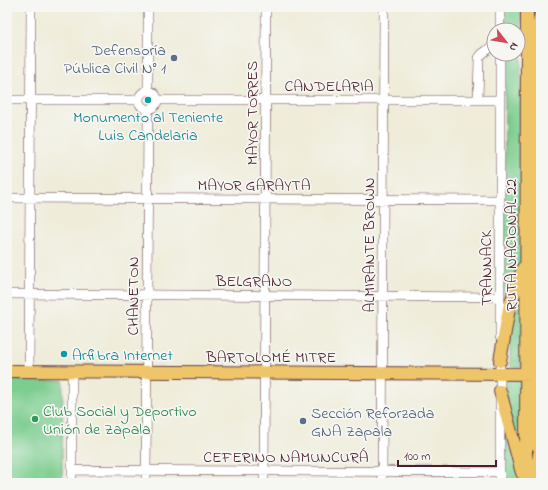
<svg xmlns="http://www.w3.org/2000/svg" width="548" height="490" viewBox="0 0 548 490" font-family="'Indie Flower',sans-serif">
<rect width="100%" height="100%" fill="#f6f6f2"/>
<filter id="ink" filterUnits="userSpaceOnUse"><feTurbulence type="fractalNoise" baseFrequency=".025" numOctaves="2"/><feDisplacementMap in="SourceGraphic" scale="8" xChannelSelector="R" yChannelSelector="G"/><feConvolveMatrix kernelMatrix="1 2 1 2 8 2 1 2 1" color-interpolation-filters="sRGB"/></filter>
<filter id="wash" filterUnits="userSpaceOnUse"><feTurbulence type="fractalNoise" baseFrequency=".012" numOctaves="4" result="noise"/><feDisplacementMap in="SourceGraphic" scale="16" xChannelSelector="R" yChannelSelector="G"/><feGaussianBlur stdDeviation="0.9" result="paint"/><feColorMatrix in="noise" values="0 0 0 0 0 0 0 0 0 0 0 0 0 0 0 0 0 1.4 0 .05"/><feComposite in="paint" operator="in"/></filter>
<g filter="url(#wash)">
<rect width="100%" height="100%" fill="#efecd9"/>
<path fill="#7bcd8f" stroke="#62765d" d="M505,7H521V258L519,270L504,327L505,54H518V30H505Z
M522,281L521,367L513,368L510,366V327Z
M508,379H521L523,468C519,451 500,393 508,379Z
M7,380H63L62,483H7Z
M505,423L519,476L520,483H505Z"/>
</g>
<g filter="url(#ink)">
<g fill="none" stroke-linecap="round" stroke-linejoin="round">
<defs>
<path id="minor" d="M500,7V30
M148,90V7
M139 100a9 9 0 1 1 18 0a9 9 0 1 1-18 0Z
M7,100H138
M157,100H500
M478,100L479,58L482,54L494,45
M7,198L500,200
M7,294L500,297
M500,337V54
M29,371L31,7
M72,470L500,472
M72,483V372
M146,483L148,109
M264,483L266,7
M382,483L384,7
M500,483V367"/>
<path id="major" d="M500,361L509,308L523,268
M7,371L535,374
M500,391L522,473
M534,444L536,56L537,33L541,12
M534,481L541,445
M526,483L527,7"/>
</defs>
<use href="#minor" stroke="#633e45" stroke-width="10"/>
<use href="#major" stroke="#633e45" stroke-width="14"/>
<use href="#minor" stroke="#fff" stroke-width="9"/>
<use href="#major" stroke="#eec569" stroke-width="12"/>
</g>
</g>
<g fill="#5c6f8a" stroke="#f6f6f2" stroke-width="1.5">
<circle cx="174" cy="58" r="4"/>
<circle cx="303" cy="421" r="4"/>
</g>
<g fill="#0f9aa8" stroke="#f6f6f2" stroke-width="1.5">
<circle cx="148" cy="100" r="4"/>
<circle cx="64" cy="354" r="4"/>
</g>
<circle fill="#2e9e5b" stroke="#f6f6f2" stroke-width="1.5" cx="35" cy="419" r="4"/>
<g text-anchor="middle" stroke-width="3.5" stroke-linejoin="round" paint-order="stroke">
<g font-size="16" fill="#4e5e75" stroke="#f6f6f2" text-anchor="end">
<text x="166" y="55">Defensoría<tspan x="166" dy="18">Pública Civil N° 1</tspan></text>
<text x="311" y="418" text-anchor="start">Sección Reforzada<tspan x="311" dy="18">GNA Zapala</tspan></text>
</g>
<g font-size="16" fill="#4a1f2b" stroke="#f6f6f2">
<text x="329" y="91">CANDELARIA</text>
<text transform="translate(251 113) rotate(-90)" y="6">MAYOR TORRES</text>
<text x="254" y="190">MAYOR GARAYTA</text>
<text transform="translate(368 245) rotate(-90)" y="6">ALMIRANTE BROWN</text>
<text transform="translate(510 245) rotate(-90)" y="6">RUTA NACIONAL 22</text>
<text transform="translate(485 268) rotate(-90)" y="6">TRANNACK</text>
<text x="254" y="286">BELGRANO</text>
<text transform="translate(132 296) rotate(-90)" y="6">CHANETON</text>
<text x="271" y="362">BARTOLOMÉ MITRE</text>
<text x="286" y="462">CEFERINO NAMUNCURÁ</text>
</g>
<g font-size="16" fill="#0d838f" stroke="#f6f6f2">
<text x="148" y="122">Monumento al Teniente<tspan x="148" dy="18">Luis Candelaria</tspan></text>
<text x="72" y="360" text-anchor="start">Arfibra Internet</text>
</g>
<g font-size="16" fill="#27864d" stroke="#f6f6f2" text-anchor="start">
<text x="43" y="416">Club Social y Deportivo<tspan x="43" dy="18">Unión de Zapala</tspan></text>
</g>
</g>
<rect width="548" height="490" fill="none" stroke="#f6f6f2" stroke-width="24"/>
<g transform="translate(506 42) rotate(121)"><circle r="19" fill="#f6f6f2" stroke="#b1a0a2"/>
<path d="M0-3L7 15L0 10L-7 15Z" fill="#d1495b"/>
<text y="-6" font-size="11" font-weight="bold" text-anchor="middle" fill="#4a1f2b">N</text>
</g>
<path d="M398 460v6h98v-6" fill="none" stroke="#4a1f2b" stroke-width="2"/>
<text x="404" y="460" font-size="12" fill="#4a1f2b" stroke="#f6f6f2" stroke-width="3" paint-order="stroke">100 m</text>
</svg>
